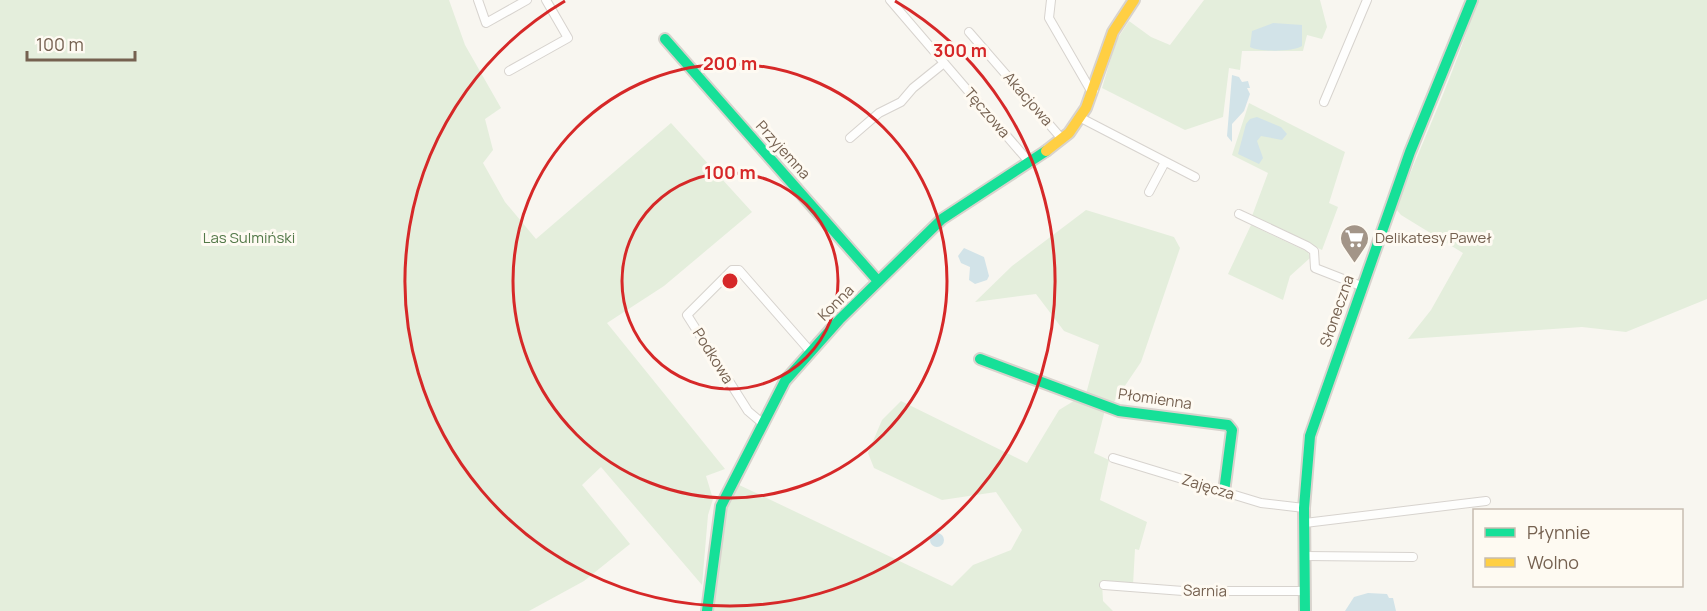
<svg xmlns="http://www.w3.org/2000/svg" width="1707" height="611" viewBox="0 0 1707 611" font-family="Manrope,sans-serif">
<rect width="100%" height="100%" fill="#f8f6f0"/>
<path fill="#e4eedc" d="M0,0H449L465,45L501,108L485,119L493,150L483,163L505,202L536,239L671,123L752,212L664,286L607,323L725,469L706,476L713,499L708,515L702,585L601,467L582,485L630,544L584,581L529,611H0Z
M1204,0H1320L1327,27L1322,39L1307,35L1303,51H1242L1240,70L1229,68L1223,117L1185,130L1102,88L1116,41L1129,21L1151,37L1170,45Z
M1477,0H1707V299L1626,332L1582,327L1408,339L1431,310L1463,253L1401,215L1396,209C1423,139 1456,71 1477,0Z
M1249,103L1345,152L1329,203L1338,207L1322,250L1252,216L1268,173L1232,155Z
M1086,210L1174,237L1180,248L1141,362L1114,402L1086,394L1099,345L1064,331L1036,294L975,302L1012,266Z
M1251,225L1308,252L1310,258L1290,276L1283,300L1228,274Z
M1077,399L1105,410L1094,453L1109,460L1100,500L1147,522L1139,550L1135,549L1133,585L1102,583L1103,601L1113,611H713L721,516L737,484L952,586L973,565L1011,550L1022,530L996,492L942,500L874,468L868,453L882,420L901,401L1027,463L1059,410Z"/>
<path fill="#d2e3e8" d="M1273,23L1302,25V46C1294,52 1258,52 1250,47L1252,31Z
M1232,75L1239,77L1242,82L1248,81L1250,88H1247L1250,94L1244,111L1232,124V142L1227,136Z
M1257,117L1281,127L1287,134L1282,140L1261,136L1257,141L1263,158L1259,164L1238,154L1246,124L1250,119Z
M964,248L984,257L989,276L987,280L975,284L969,280L970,267L961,263L958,256Z
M930 540a7 7 0 1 1 14 0a7 7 0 1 1-14 0Z
M1368,593L1387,594L1389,598H1393L1396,611H1345L1354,597Z"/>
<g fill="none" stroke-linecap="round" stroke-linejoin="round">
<defs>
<path id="street" d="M478,0L486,23L527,0
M890,0L1030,163
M1051,0L1049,18L1090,89L1094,90
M969,32L1062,139
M509,71L568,38L546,0
M1324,102L1367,0
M1081,118L1195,177
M850,138L879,113L901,102L913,88L944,63
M1149,192L1165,162
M1239,214L1307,246L1314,251L1315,268L1361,286
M761,422L748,411L687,315L732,270H739L810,351
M1113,458L1261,503L1304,508
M1305,523L1486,501
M1305,556L1413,557
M1104,585L1183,591H1305"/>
<path id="fast" d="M665,39L878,281
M980,359L1119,411L1228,425L1232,430L1224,492
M707,611L721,506L785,381L840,319L942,219L1046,151
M1305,611L1304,508L1310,436L1410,152L1472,0"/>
<path id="slow" d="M1046,151L1069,133L1086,108L1113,32L1134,0"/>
</defs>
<use href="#street" stroke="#d7d3ce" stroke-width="10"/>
<use href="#fast" stroke="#d8d3cd" stroke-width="14"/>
<use href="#slow" stroke="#d8d3cd" stroke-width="14"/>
<use href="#street" stroke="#fefefd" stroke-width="8"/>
<use href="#fast" stroke="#16e098" stroke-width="10"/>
<use href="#slow" stroke="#ffcf43" stroke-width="10"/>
</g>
<g fill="none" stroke="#d62828" stroke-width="3">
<circle cx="730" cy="281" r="108"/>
<circle cx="730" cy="281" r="217"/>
<path d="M895 1A325 325 0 1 1 565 1"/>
</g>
<defs>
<symbol id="supermarket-pin" viewBox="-11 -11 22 30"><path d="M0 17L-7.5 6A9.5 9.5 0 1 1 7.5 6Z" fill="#a39588" stroke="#fefaf2"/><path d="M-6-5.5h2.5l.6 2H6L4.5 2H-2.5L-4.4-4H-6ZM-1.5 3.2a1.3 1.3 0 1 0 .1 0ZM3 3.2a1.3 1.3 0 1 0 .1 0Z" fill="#fff"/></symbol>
</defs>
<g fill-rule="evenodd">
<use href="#supermarket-pin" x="1338" y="222" width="33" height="45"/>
</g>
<g text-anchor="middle" stroke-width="6" stroke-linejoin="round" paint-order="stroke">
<g font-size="15" fill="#756150" stroke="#fefaf2">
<text transform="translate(1028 99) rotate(49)" y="5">Akacjowa</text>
<text transform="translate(987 113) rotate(49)" y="5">Tęczowa</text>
<text transform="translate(783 150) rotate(48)" y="5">Przyjemna</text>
<text transform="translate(836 303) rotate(-45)" y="5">Konna</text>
<text transform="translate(1337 311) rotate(-71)" y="5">Słoneczna</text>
<text transform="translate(713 356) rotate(58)" y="5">Podkowa</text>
<text transform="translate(1155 399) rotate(8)" y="5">Płomienna</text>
<text transform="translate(1208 487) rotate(17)" y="5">Zajęcza</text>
<text transform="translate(1205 591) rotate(1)" y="5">Sarnia</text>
</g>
<g font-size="15" fill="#537949" stroke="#fefaf2">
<text x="249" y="243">Las Sulmiński</text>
</g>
<g font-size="15" fill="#756150" stroke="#fefaf2" text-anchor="start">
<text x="1375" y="243">Delikatesy Paweł</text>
</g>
</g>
<circle cx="730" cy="281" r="9" fill="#d62828" stroke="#fefaf2" stroke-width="3"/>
<g font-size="18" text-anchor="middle" font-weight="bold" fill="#d62828" stroke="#fefaf2" stroke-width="6" stroke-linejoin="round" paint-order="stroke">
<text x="960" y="57">300 m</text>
<text x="730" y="70">200 m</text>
<text x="730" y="179">100 m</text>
</g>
<rect x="1473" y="509" width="210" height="78" fill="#fefaf2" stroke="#c7bdb1" stroke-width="1.5"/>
<rect x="1485" y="528" width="30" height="9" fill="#16e098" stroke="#c7bdb1" stroke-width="1.5"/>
<text x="1527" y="539" font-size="18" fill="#756150">Płynnie</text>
<rect x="1485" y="558" width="30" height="9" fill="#ffcf43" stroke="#c7bdb1" stroke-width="1.5"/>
<text x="1527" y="569" font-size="18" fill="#756150">Wolno</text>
<path d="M27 51v9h108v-9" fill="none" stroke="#756150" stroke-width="3"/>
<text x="36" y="51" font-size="18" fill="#756150" stroke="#fefaf2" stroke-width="4.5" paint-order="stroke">100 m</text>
</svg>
